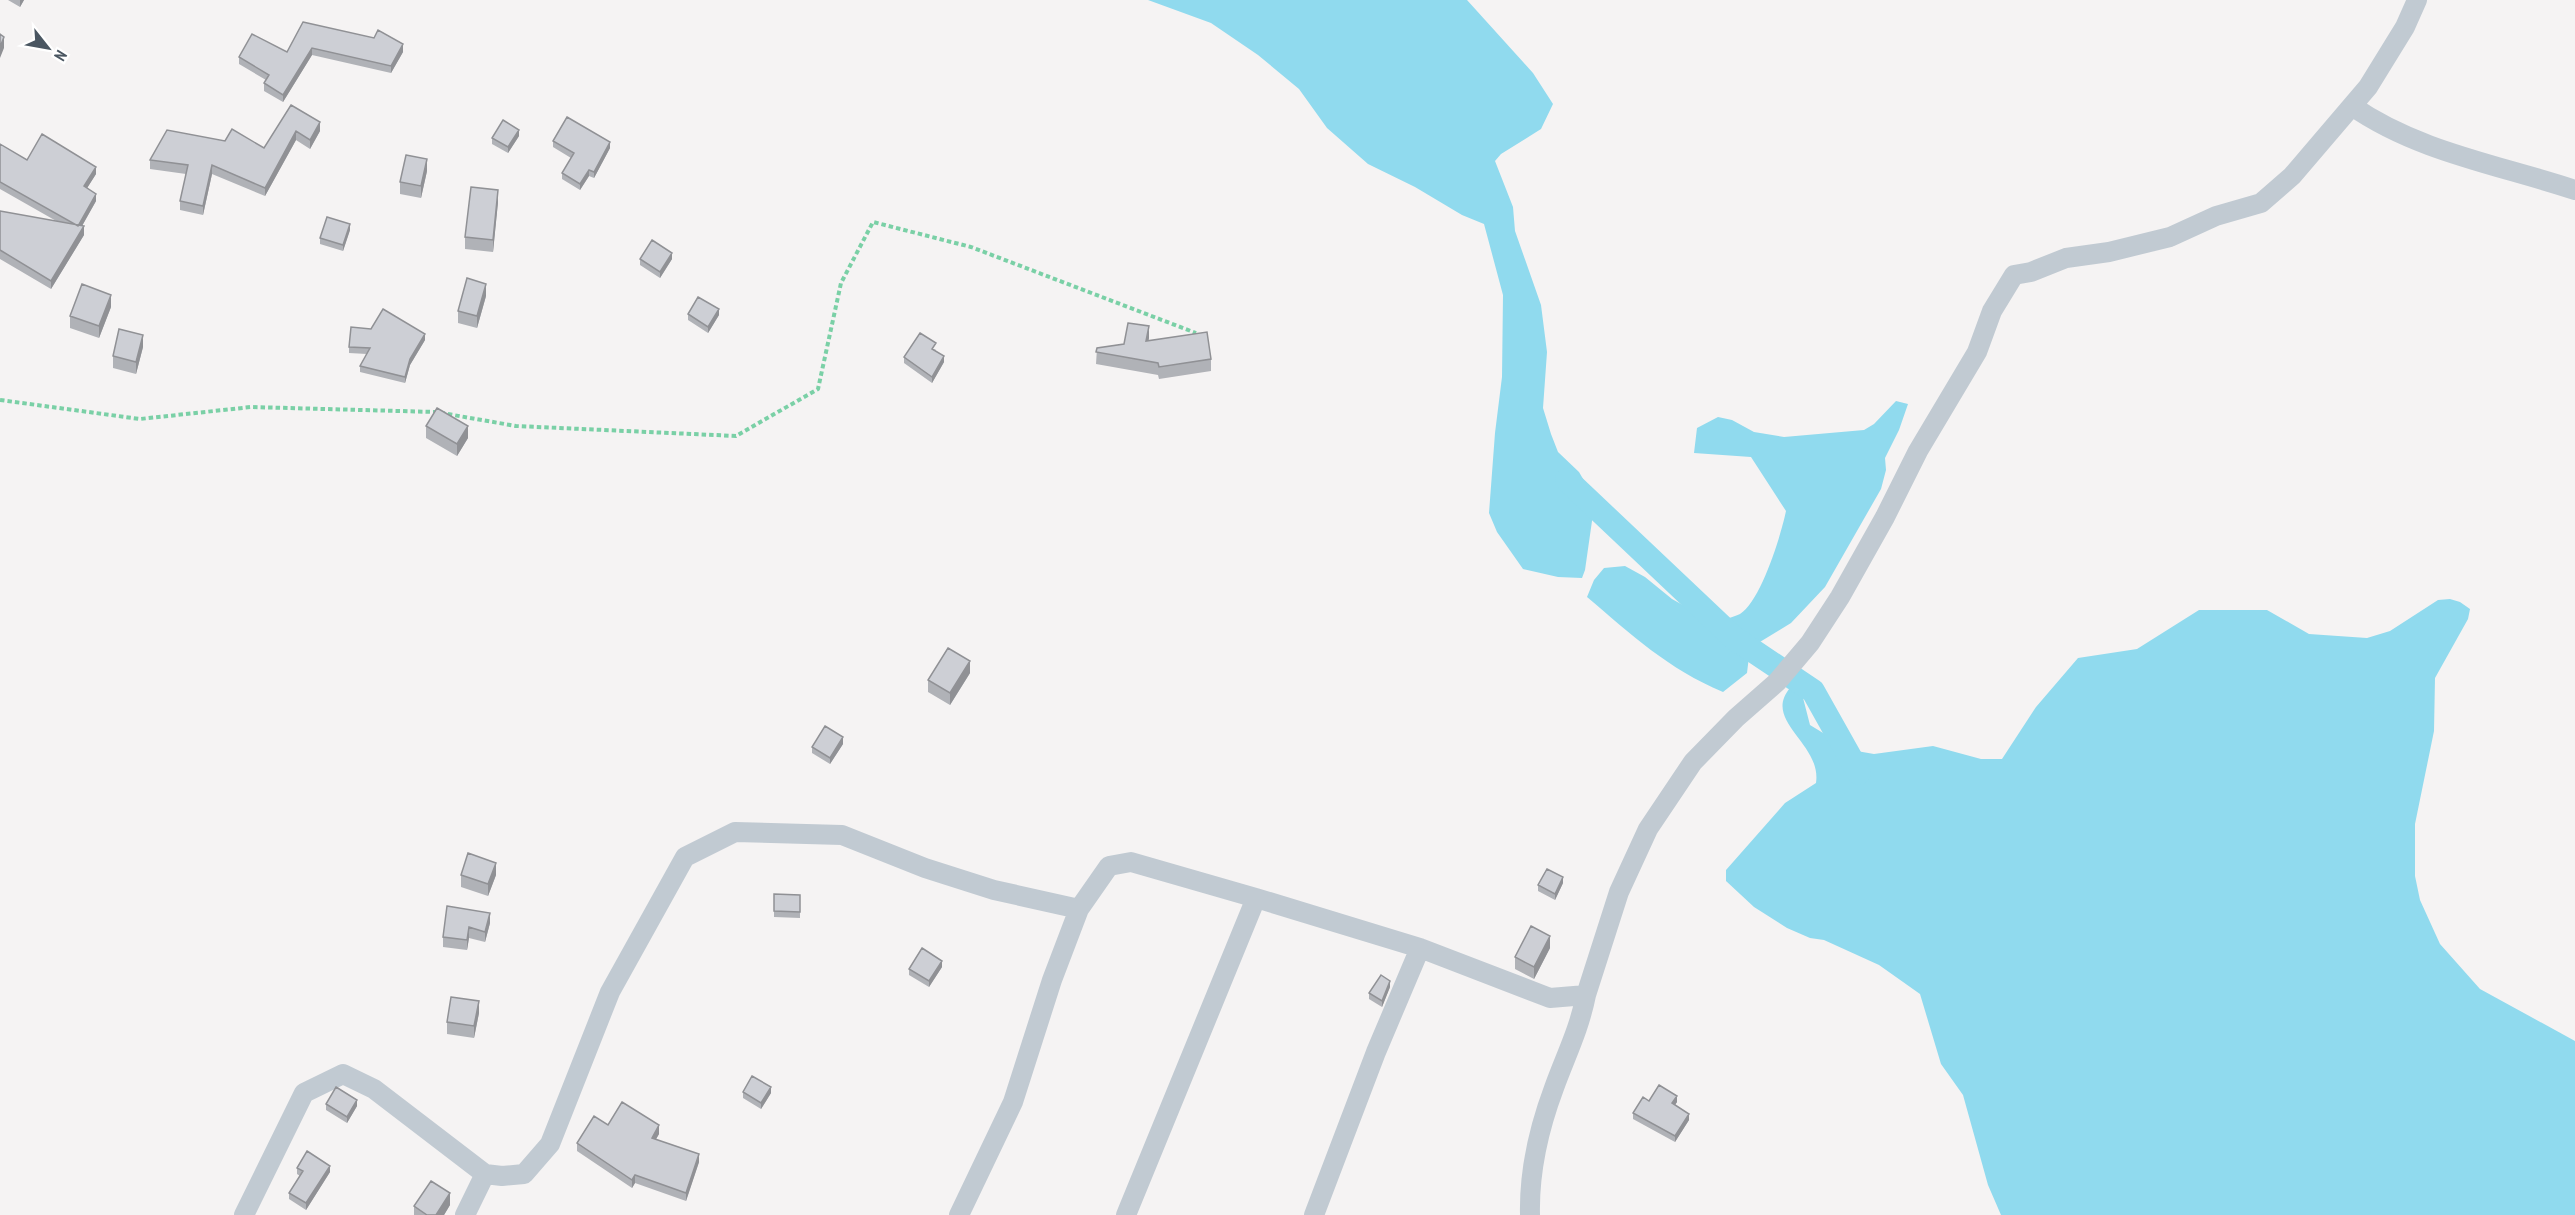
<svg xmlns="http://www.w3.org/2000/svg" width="2575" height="1215" viewBox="0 0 2575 1215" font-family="'PT Sans Narrow',sans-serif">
<rect width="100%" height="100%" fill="#f5f3f3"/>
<path fill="#90daee" d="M1148,0H1467L1533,73L1553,104L1541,129L1501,154L1495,161L1513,207L1515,231L1541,305L1547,352L1543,408L1551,434L1558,452L1579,472L1590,491L1593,514L1585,570L1582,578L1558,577L1523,569L1497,532L1489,513L1495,433L1502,377L1503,295L1484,224L1462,215L1415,187L1368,164L1327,128L1299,89L1258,55L1211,23Z
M1896,401L1908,404L1899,430L1885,458L1886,470L1881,489L1825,587L1791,623L1750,648L1747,673L1723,692C1668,669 1632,635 1587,597L1594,580L1604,568L1625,566L1645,577L1672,599L1697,613L1718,622C1725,619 1734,617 1740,614C1761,601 1781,535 1786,511L1751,457L1694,453L1697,428L1718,417L1732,420L1754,432L1784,437L1864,430L1874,424Z
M2450,599L2460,602L2470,609L2468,619L2435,678L2434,731L2415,824V876L2420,900L2440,944L2480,989L2575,1041V1215H2001L1988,1185L1963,1095L1941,1064L1920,994L1879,965L1824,940L1810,938L1787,928L1754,907L1726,881V870L1785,803L1816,783C1822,743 1762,721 1790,688L1801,690L1810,725L1851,750L1874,754L1933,746L1981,759H2002L2036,707L2078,658L2137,649L2199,610H2267L2309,634L2367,638L2390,631L2438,600Z"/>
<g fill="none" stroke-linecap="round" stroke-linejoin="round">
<path stroke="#90daee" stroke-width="24" d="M1567,480L1734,638L1813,691L1859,773"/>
<path stroke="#7ad0a6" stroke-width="4" stroke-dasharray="4.5 3" stroke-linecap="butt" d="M0,400L140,419L251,407L436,412L516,426L736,436L818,389L841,283L873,222L971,247L1196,333"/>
<path stroke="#c1cad2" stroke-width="20" d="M2352,106C2418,152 2500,165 2575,190
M244,1215L304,1093L343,1074L374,1089L485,1174L502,1176L524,1174L550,1144L610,992L685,857L735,832L842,835L925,868L994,890L1079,909
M465,1215L485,1174
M959,1215L1013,1102L1052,980L1079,909L1109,866L1131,862L1256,898L1420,948L1550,998L1586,995L1619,892L1648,829L1693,762L1736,718L1777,682L1810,643L1840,597L1885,517L1918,451L1977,352L1992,311L2014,275L2031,272L2066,258L2109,252L2170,237L2216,216L2261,203L2292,176L2368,87L2405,27L2417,0
M1126,1215L1256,898
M1314,1215L1376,1052L1420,948
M1530,1215C1529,1172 1539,1128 1554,1088C1566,1055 1579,1030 1586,995"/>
</g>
<path fill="#b0b2b7" d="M8,0H24L20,7Z
M303,22L403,52L391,73L312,55L283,102L264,91V83L266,80L239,64V57L287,52Z
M291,105L320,131L310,149L296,140L265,196L212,174L203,215L180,210V201L186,174L150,169V160L225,141L264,148Z
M519,136L508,153L492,144V138Z
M553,141L610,148L594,178L589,176L580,190L562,179V173L571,158L553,147Z
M0,144L27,160L96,174L87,188L96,201L82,226L84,235L51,289L0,259V211L58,222L0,189Z
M427,171L421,198L400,194V182Z
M498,202L493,252L465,249V237Z
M350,230L343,251L320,244V238Z
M640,259H672L660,278L640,265Z
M486,296L477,328L458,323V311Z
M111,307L99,338L70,328V316Z
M688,314L719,315L708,333L688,320Z
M1149,338L1148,341L1211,359V371L1159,379L1158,375L1096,364L1097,348L1124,344Z
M425,340L410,365L405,383L360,372V366L367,354L349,353V347Z
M143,347L136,374L113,368V356Z
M936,349L935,350L944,362L932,383L904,363V357Z
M426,426L468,438L457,456L426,438Z
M970,673L950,705L928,692V680Z
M843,744L830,764L812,753V747Z
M461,875H496L488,896L461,887Z
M1563,883L1555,900L1538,891V885Z
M774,894L800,895V918L774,917Z
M447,906L490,923L485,942L469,938L467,950L443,947V937Z
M1550,948L1534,979L1515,969V957Z
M942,967L929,987L909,975V969Z
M1390,987L1382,1007L1369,999V993Z
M479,1013L474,1038L447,1034V1022Z
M743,1092L771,1093L761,1109L743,1098Z
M1649,1101L1677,1102L1675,1105L1689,1120L1675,1142L1633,1119V1113Z
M326,1104L357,1106L347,1123L326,1110Z
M608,1125L659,1134L656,1139L699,1162L686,1201L635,1183L632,1188L577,1151V1143Z
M297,1168L330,1172L306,1210L289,1199V1193L300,1176L297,1174Z
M450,1205L444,1215H414V1206Z"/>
<path fill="#909195" d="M20,0H24L20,7Z
M4,37V48L0,58V47Z
M403,44V52L391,73V66Z
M312,48V55L283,102V95Z
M320,122V131L310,149V140Z
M519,130V136L508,153V147Z
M296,131V140L265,196V188Z
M610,142V148L594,178V172Z
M427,159V171L421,198V186Z
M212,165V174L203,215V206Z
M96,167V174L84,193V186Z
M589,170V176L580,190V184Z
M498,190V202L493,252V240Z
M96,194V201L78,233V226Z
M350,224V230L343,251V245Z
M84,226V235L51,289V281Z
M672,253V259L660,278V272Z
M486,284V296L477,328V316Z
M111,295V307L99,338V326Z
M719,309V315L708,333V327Z
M1149,326V338L1146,353V341Z
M425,334V340L410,365L405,383V377L410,359Z
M143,335V347L136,374V362Z
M944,356V362L932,383V377Z
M468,426V438L457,456V444Z
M970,661V673L950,705V693Z
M843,737V744L830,764V758Z
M496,863V875L488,896V884Z
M1563,877V883L1555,900V894Z
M490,913V923L485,942V932Z
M469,927V938L467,950V940Z
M1550,936V948L1534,979V967Z
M942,961V967L929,987V981Z
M1390,981V987L1382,1007V1001Z
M479,1001V1013L474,1038V1026Z
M771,1087V1093L761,1109V1103Z
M1677,1096V1102L1672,1109V1103Z
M357,1100V1106L347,1123V1117Z
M1689,1114V1120L1675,1142V1136Z
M659,1125V1134L652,1146V1138Z
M699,1154V1162L686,1201V1193Z
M330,1166V1172L306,1210V1203Z
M635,1175V1183L632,1188V1180Z
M450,1193V1205L444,1215H436Z"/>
<path fill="#cdcfd5" stroke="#909195" stroke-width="1.5" d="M303,22L374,38L378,30L403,44L391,66L312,48L283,95L264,83L269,75L239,57L252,34L287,52Z
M0,34L4,37L0,47Z
M291,105L320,122L310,140L296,131L265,188L212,165L203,206L180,201L188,165L150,160L167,130L225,141L232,129L264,148Z
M567,117L610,142L594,172L589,170L580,184L562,173L574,153L553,141Z
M503,120L519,130L508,147L492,138Z
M42,134L96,167L84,186L96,194L78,226L0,182V144L27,160Z
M406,155L427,159L421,186L400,182Z
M471,187L498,190L493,240L465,237Z
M0,211L84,226L51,281L0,250Z
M327,217L350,224L343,245L320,238Z
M652,240L672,253L660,272L640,259Z
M467,278L486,284L477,316L458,311Z
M82,284L111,295L99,326L70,316Z
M698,297L719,309L708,327L688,314Z
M383,309L425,334L410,359L405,377L360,366L370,348L349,347L351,327L371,329Z
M1128,323L1149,326L1146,341L1207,332L1211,359L1159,367L1158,363L1096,352L1097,348L1124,344Z
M119,329L143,335L136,362L113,356Z
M920,333L936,343L932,349L944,356L932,377L904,357Z
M437,408L468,426L457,444L426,426Z
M948,648L970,661L950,693L928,680Z
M825,726L843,737L830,758L812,747Z
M468,853L496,863L488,884L461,875Z
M1547,869L1563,877L1555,894L1538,885Z
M774,894L800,895V912L774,911Z
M447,906L490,913L485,932L469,927L467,940L443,937Z
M1531,926L1550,936L1534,967L1515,957Z
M922,948L942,961L929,981L909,969Z
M1381,975L1390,981L1382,1001L1369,993Z
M451,997L479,1001L474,1026L447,1022Z
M752,1076L771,1087L761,1103L743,1092Z
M1659,1085L1677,1096L1672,1103L1689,1114L1675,1136L1633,1113L1643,1097L1649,1101Z
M336,1087L357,1100L347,1117L326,1104Z
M622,1102L659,1125L652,1138L699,1154L686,1193L635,1175L632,1180L577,1143L594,1116L608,1125Z
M307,1151L330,1166L306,1203L289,1193L303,1171L297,1168Z
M431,1181L450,1193L436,1215H427L414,1206Z"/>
<g transform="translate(48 48) rotate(121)" stroke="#ffffff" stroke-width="4.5" paint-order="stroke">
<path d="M0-4.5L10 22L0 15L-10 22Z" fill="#4a5661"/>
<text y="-9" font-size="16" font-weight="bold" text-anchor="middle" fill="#4a5661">N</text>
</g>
</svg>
